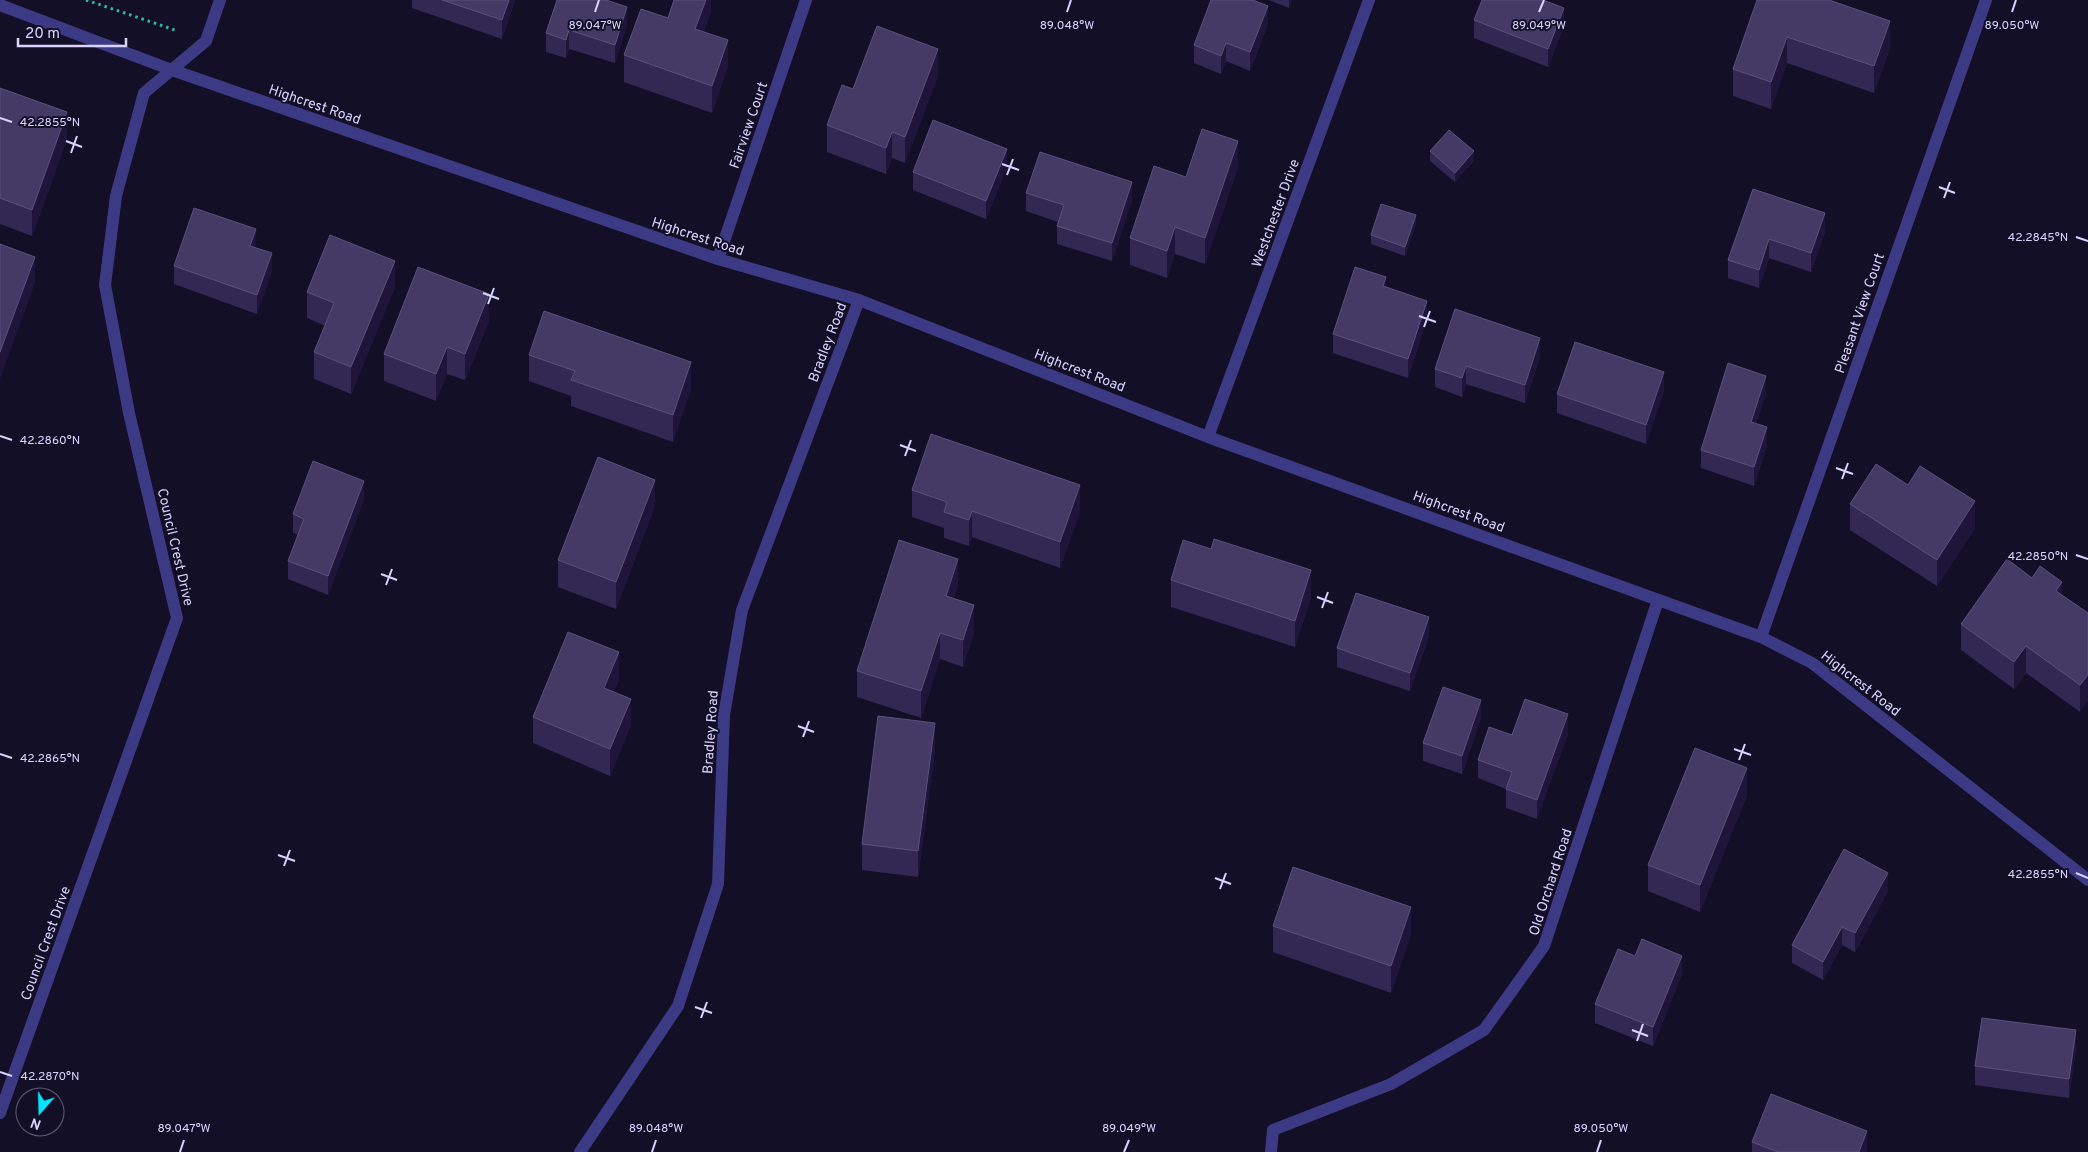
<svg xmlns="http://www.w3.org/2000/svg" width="2088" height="1152" viewBox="0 0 2088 1152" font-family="Overpass,sans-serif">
<rect width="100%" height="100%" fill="#130f26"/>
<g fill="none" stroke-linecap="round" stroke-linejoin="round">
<path stroke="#2fb8b0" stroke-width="3" stroke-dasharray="2.5 4" stroke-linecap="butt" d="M86,0L178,31"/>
<path stroke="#3d3a85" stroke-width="12" d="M0,5L172,70L718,259L859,300L1208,437L1761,637L1812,663L2088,880
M718,259L806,0
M1208,437L1369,0
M1761,637L1986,0
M0,1113L177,618L129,413L105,285L116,196L144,93L206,41L220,0
M580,1152L678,1006L718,884L724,715L742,610L859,300
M1271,1152L1273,1130L1391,1084L1484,1030L1544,946L1658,600"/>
</g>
<path fill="#312854" d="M412,0H515L502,39L412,8Z
M557,0L627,25L615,63L569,49L566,58L546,52V33Z
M711,0V12L704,31L728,66L712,113L624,82V55L668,18Z
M1269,0H1292L1289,8Z
M1757,0L1890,48L1874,93L1787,63L1771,109L1733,96V69Z
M1474,20L1564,26L1548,67L1474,38Z
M1268,24L1250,71L1226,61L1221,74L1194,63V45Z
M938,76L905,163L892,158L886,174L827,152V125L853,89Z
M0,88L67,139L32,236L0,224Z
M1430,151L1474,161L1455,182L1430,161Z
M1007,167L986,219L913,190V172Z
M1238,167L1205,264L1175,254L1167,278L1130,265V238L1186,177Z
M1753,189L1825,232L1811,272L1769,258L1759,288L1728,278V260Z
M1026,193L1132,200L1112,261L1057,244V226L1058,222L1026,211Z
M1416,224L1405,256L1371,244V235Z
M256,248L272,271L257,314L174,284V266Z
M395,287L351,394L314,379V352L325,326L307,318V292Z
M1386,287L1427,319L1408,378L1333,353V334Z
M489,321L465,380L447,374L436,401L384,381V354Z
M529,355L691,389L673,442L571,406V396L529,381Z
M1540,356L1525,403L1466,384L1462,397L1435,387V369Z
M1664,391L1646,444L1557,413V394Z
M1766,394L1756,423L1767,445L1754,486L1701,468V450Z
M912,490L1080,512L1060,568L972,537L969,546L944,538V528L912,517Z
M364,499L328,595L288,579V561L298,535L293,533V514Z
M1850,504L1975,528L1937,586L1850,530Z
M655,506L616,609L558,587V560Z
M1211,549L1311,597L1295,647L1171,607V580Z
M2032,578L2062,595L2088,613L2080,712L2026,673L2014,689L1961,650V624Z
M958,586L953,599L974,632L963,667L940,659L921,718L857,697V671Z
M1429,636L1410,691L1337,667V648Z
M619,679L614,691L631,725L610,776L533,743V717Z
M1481,718L1462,774L1423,761V743Z
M1568,733L1537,819L1506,808V789L1478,778V760L1512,735Z
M935,750L918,877L862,870V844Z
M1747,795L1700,912L1648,891V865Z
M1888,891L1855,952L1842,945L1823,980L1792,963V945Z
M1273,926L1411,934L1391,993L1273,952Z
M1682,974L1653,1046L1595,1023V1004Z
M2076,1048L2069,1098L1975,1085V1066Z
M1752,1142L1867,1149L1866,1152H1752Z"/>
<path fill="#1d163a" d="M509,0H515L502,39V20Z
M706,0H711V12L695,55V29Z
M1289,0H1292L1289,8Z
M1268,6V24L1250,71V52Z
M627,7V25L615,63V45Z
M1564,8V26L1548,67V49Z
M1890,21V48L1874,93V66Z
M569,30V49L566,58V40Z
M1787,37V63L1771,109V82Z
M728,40V66L712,113V86Z
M1226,43V61L1221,74V56Z
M938,49V76L905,163V137Z
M67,112V139L32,236V210Z
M892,132V158L886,174V148Z
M1238,141V167L1205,264V238Z
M1007,149V167L986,219V201Z
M1474,151V161L1455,182V173Z
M1132,182V200L1112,261V243Z
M1825,213V232L1811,272V253Z
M1416,215V224L1405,256V247Z
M1175,227V254L1167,278V251Z
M256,229V247L250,264V246Z
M1769,239V258L1759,288V270Z
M272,253V271L257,314V295Z
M35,257V283L0,379V352Z
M395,261V287L351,394V367Z
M1386,277V296L1383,286Z
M489,294V321L465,380V354Z
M1427,301V319L1408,378V359Z
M1540,338V356L1525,403V385Z
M447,347V374L436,401V374Z
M691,362V389L673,442V415Z
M1466,366V384L1462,397V378Z
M1664,372V391L1646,444V425Z
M1766,376V394L1751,440V422Z
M1767,427V445L1754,486V467Z
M655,480V506L616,609V582Z
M364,481V499L328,595V576Z
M1080,485V512L1060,568V542Z
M1975,501V528L1937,586V560Z
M972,511V537L969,546V520Z
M958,559V586L946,623V596Z
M1311,570V597L1295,647V621Z
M2062,582V609L2056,591Z
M974,605V632L963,667V640Z
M1429,617V636L1410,691V673Z
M940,633V659L921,718V691Z
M2026,646V673L2014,689V662Z
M619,652V679L604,714V688Z
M2088,675V701L2080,712V685Z
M631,699V725L610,776V749Z
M1481,700V718L1462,774V756Z
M1568,714V733L1537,819V800Z
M935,723V750L918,877V851Z
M1747,768V795L1700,912V885Z
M1888,873V891L1855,952V933Z
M1411,907V934L1391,993V966Z
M1842,927V945L1823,980V962Z
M1682,956V974L1653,1046V1027Z
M2076,1030V1048L2069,1098V1079Z
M1867,1131V1149L1866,1152H1859Z"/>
<path fill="#433a66" stroke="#5a527e" d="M442,0H509L502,20Z
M557,0H606L627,7L615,45L569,30L566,40L546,33Z
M674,0H706L695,29L728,40L712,86L624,55L641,9L668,18Z
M1211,0H1253L1268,6L1250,52L1226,43L1221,56L1194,45Z
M1482,0H1543L1564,8L1548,49L1474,20Z
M1757,0H1829L1890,21L1874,66L1787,37L1771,82L1733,69Z
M877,26L938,49L905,137L892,132L886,148L827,125L842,85L853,89Z
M0,88L67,112L32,210L0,198Z
M933,120L1007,149L986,201L913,172Z
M1202,129L1238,141L1205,238L1175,227L1167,251L1130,238L1154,166L1186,177Z
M1449,130L1474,151L1455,173L1430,151Z
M1040,152L1132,182L1112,243L1057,226L1064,205L1026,193Z
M1753,189L1825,213L1811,253L1769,239L1759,270L1728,260Z
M1381,204L1416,215L1405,247L1371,235Z
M194,208L256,229L250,246L272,253L257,295L174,266Z
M330,235L395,261L351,367L314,352L334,303L307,292Z
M0,244L35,257L0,352Z
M418,267L489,294L465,354L447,347L436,374L384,354Z
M1355,267L1386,277L1383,286L1427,301L1408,359L1333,334Z
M1455,309L1540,338L1525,385L1466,366L1462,378L1435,369Z
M544,311L691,362L673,415L571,380L575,371L529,355Z
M1575,342L1664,372L1646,425L1557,394Z
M1728,363L1766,376L1751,422L1767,427L1754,467L1701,450Z
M931,434L1080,485L1060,542L972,511L969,520L944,512L947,502L912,490Z
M598,457L655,480L616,582L558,560Z
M313,461L364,481L328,576L288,561L304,519L293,514Z
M1876,464L1908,485L1920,466L1975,501L1937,560L1850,504Z
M1214,539L1311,570L1295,621L1171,580L1183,540L1211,549Z
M899,540L958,559L946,596L974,605L963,640L940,633L921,691L857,671Z
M2007,559L2032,578L2040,566L2062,582L2056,591L2088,613V675L2080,685L2026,646L2014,662L1961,624Z
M1356,593L1429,617L1410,673L1337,648Z
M568,632L619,652L604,688L631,699L610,749L533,717Z
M1443,687L1481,700L1462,756L1423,743Z
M1525,699L1568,714L1537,800L1506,789L1512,772L1478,760L1489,727L1512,735Z
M878,716L935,723L918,851L862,844Z
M1695,748L1747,768L1700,885L1648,865Z
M1844,849L1888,873L1855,933L1842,927L1823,962L1792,945Z
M1293,867L1411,907L1391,966L1273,926Z
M1642,939L1682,956L1653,1027L1595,1004L1618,949L1635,956Z
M1982,1018L2076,1030L2069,1079L1975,1066Z
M1771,1094L1867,1131L1859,1152H1778L1752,1142Z"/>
<path fill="none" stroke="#d9d4ff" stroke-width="2" d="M595,12L599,0M1067,12L1071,0M1539,12L1544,0M2012,12L2016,0M0,118L12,122M66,141L82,147M71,153L77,136M1002,164L1019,170M1007,175L1013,159M1939,187L1955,193M1944,198L1950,182M2076,237L2088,241M483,293L499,299M488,304L494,288M1419,316L1436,322M1424,327L1430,311M0,436L12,440M900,445L916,451M905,456L911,440M1836,468L1853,474M1842,479L1848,463M2076,555L2088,559M381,574L397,580M386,585L392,569M1317,597L1333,603M1322,608L1328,592M798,726L814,732M803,737L809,721M1734,749L1751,755M0,754L12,758M1739,760L1745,744M278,855L295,861M284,866L290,850M2076,873L2088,878M1215,878L1231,884M1220,889L1226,873M695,1007L712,1013M701,1018L707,1002M1632,1030L1648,1036M1637,1041L1643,1024M0,1072L12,1076M180,1152L184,1140M652,1152L656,1140M1124,1152L1129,1140M1597,1152L1601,1140"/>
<g text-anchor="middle" stroke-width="4" stroke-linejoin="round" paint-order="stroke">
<g font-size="14" fill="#d9d4ff" stroke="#130f26">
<text transform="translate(315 104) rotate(19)" y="5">Highcrest Road</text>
<text transform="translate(748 125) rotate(-71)" y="5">Fairview Court</text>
<text transform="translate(1275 213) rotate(-70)" y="5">Westchester Drive</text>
<text transform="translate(698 236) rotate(18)" y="5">Highcrest Road</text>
<text transform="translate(1859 313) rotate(-71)" y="5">Pleasant View Court</text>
<text transform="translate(827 342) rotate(-69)" y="5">Bradley Road</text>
<text transform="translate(1080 370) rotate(21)" y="5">Highcrest Road</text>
<text transform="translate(1459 511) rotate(20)" y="5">Highcrest Road</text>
<text transform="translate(176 547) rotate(77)" y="5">Council Crest Drive</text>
<text transform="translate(1861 683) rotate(38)" y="5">Highcrest Road</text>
<text transform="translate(710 732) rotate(-86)" y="5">Bradley Road</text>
<text transform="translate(1550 882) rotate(-72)" y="5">Old Orchard Road</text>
<text transform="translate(45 943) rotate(-70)" y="5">Council Crest Drive</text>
</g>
</g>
<g font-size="12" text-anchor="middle" fill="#d9d4ff" stroke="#130f26" stroke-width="4" stroke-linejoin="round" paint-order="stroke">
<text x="595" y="29">89.047°W</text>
<text x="1067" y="29">89.048°W</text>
<text x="1539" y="29">89.049°W</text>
<text x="2012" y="29">89.050°W</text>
<text x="50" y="126">42.2855°N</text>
<text x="2038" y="241">42.2845°N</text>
<text x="50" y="444">42.2860°N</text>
<text x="2038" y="560">42.2850°N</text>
<text x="50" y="762">42.2865°N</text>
<text x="2038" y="878">42.2855°N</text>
<text x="50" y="1080">42.2870°N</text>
<text x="184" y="1132">89.047°W</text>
<text x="656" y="1132">89.048°W</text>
<text x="1129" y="1132">89.049°W</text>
<text x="1601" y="1132">89.050°W</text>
</g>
<g transform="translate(40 1112) rotate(200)"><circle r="24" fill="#130f26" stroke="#625e7d"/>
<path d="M0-4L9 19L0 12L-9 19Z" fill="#00e5ff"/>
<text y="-8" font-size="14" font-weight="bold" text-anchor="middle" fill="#d9d4ff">N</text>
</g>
<path d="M18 38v8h108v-8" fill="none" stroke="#d9d4ff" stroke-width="2.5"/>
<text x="25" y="38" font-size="15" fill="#d9d4ff" stroke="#130f26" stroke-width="4" paint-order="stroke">20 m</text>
</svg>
